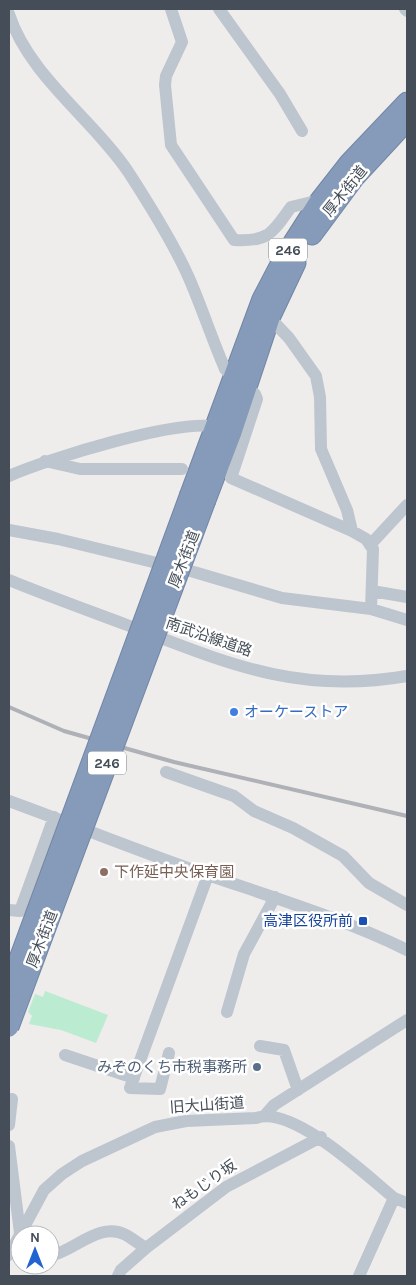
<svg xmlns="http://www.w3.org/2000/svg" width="416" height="1285" viewBox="0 0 416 1285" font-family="Karla,'Noto Sans JP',sans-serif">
<rect width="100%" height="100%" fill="#efecec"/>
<path fill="#bbebd1" d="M45,991L108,1015L96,1043L61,1030L29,1024L32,1016L28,1012L35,994L43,997Z"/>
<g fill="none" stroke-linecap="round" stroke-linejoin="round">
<defs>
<path id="highway" d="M312,235L355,177L405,123
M190,494L262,299L285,255L320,200L349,163L407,102
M206,500L232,432L270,318L296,263"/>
</defs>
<use href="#highway" stroke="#7186a5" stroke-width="21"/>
<path stroke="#bdc5ce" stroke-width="12" d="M171,9L182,42L166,76L165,85L171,145L234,240C269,242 272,233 291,207L320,200
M219,9L280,94L302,131
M405,9L407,11
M9,14C29,76 93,119 129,173C149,204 174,244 189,278C202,308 212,339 225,369L233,377
M270,318L289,338L316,376L320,397L321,449L347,510L352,531
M246,389L255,394L257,399L231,478L352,531L366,539L373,549L371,609
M45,461L80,469H182
M9,476C45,460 186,415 221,428
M9,530L58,539L194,572L282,598L371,609L407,620
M370,545L407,505
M9,580C48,596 87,610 127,625C227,663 297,695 407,676
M372,591L407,597
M166,772L234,796L254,811L293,828L343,856L369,883L407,905
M9,801C75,825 141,852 208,875C275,898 344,919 407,950
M9,910L20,911L54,817
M227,1012L244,954L275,897
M260,1046L284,1050L298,1090
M169,1053L160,1089L130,1088L208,875
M65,1055L134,1078
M266,1114L274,1105L407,1020
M9,1125L12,1099
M9,1146L20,1233
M9,1255L44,1190L62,1174L82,1161L155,1127L186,1121L256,1118C293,1105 366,1175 394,1198L407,1203
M50,1256C75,1251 99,1221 126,1235C133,1239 139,1244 146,1248
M118,1276L121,1270L146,1248L226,1187L321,1137
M359,1276L394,1198"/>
<use href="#highway" stroke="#869bb9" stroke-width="19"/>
<path stroke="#aeb1b6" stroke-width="4" d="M9,707L64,731L174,762L407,816"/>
<defs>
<path id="highway-bridge" d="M9,986L190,494
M9,1027L206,500"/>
</defs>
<use href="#highway-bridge" stroke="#7186a5" stroke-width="21" stroke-linecap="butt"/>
<use href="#highway-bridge" stroke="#869bb9" stroke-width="19"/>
</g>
<circle fill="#3f7fe0" stroke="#fff" stroke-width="2" cx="234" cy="712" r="5"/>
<circle fill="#8d6e63" stroke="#fff" stroke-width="2" cx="104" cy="872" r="5"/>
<rect fill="#1a4fb4" stroke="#fff" stroke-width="2" x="358" y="916" width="10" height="10" rx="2.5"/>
<circle fill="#5c6f8a" stroke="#fff" stroke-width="2" cx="257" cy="1067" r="5"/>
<g text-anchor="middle" stroke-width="5" stroke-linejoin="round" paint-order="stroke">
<g fill="#fff" stroke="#7d838a" stroke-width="1">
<rect x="269" y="238.5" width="38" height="23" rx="4"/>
<rect x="88" y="751.5" width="38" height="23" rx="4"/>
</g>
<g font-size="14" font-weight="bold" fill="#454e58">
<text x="288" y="255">246</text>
<text x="107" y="768">246</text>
</g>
<g font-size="15" fill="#454e58" stroke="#fff">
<text transform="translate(345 191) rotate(-51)" y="5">厚木街道</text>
<text transform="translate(184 559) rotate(-69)" y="5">厚木街道</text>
<text transform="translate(209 637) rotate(19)" y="5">南武沿線道路</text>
<text transform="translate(42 939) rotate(-69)" y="5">厚木街道</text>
<text transform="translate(207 1105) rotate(-4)" y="5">旧大山街道</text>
<text transform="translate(204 1185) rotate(-35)" y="5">ねもじり坂</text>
</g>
<g font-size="15" fill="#366cbe" stroke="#fff" text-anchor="start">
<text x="244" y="717">オーケーストア</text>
</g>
<g font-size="15" fill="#785e54" stroke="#fff" text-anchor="start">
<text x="114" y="877">下作延中央保育園</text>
</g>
<g font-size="15" fill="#164399" stroke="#fff" text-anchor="end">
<text x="353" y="926">高津区役所前</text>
</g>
<g font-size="15" fill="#4e5e75" stroke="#fff" text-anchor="end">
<text x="247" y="1072">みぞのくち市税事務所</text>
</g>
</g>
<rect width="416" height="1285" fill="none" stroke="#454e58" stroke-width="20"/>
<g transform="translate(35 1250)"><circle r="24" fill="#ffffff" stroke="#b5b8bc"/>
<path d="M0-4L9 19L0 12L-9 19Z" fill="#2263d2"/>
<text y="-8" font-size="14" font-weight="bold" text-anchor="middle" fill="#454e58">N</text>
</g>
</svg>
